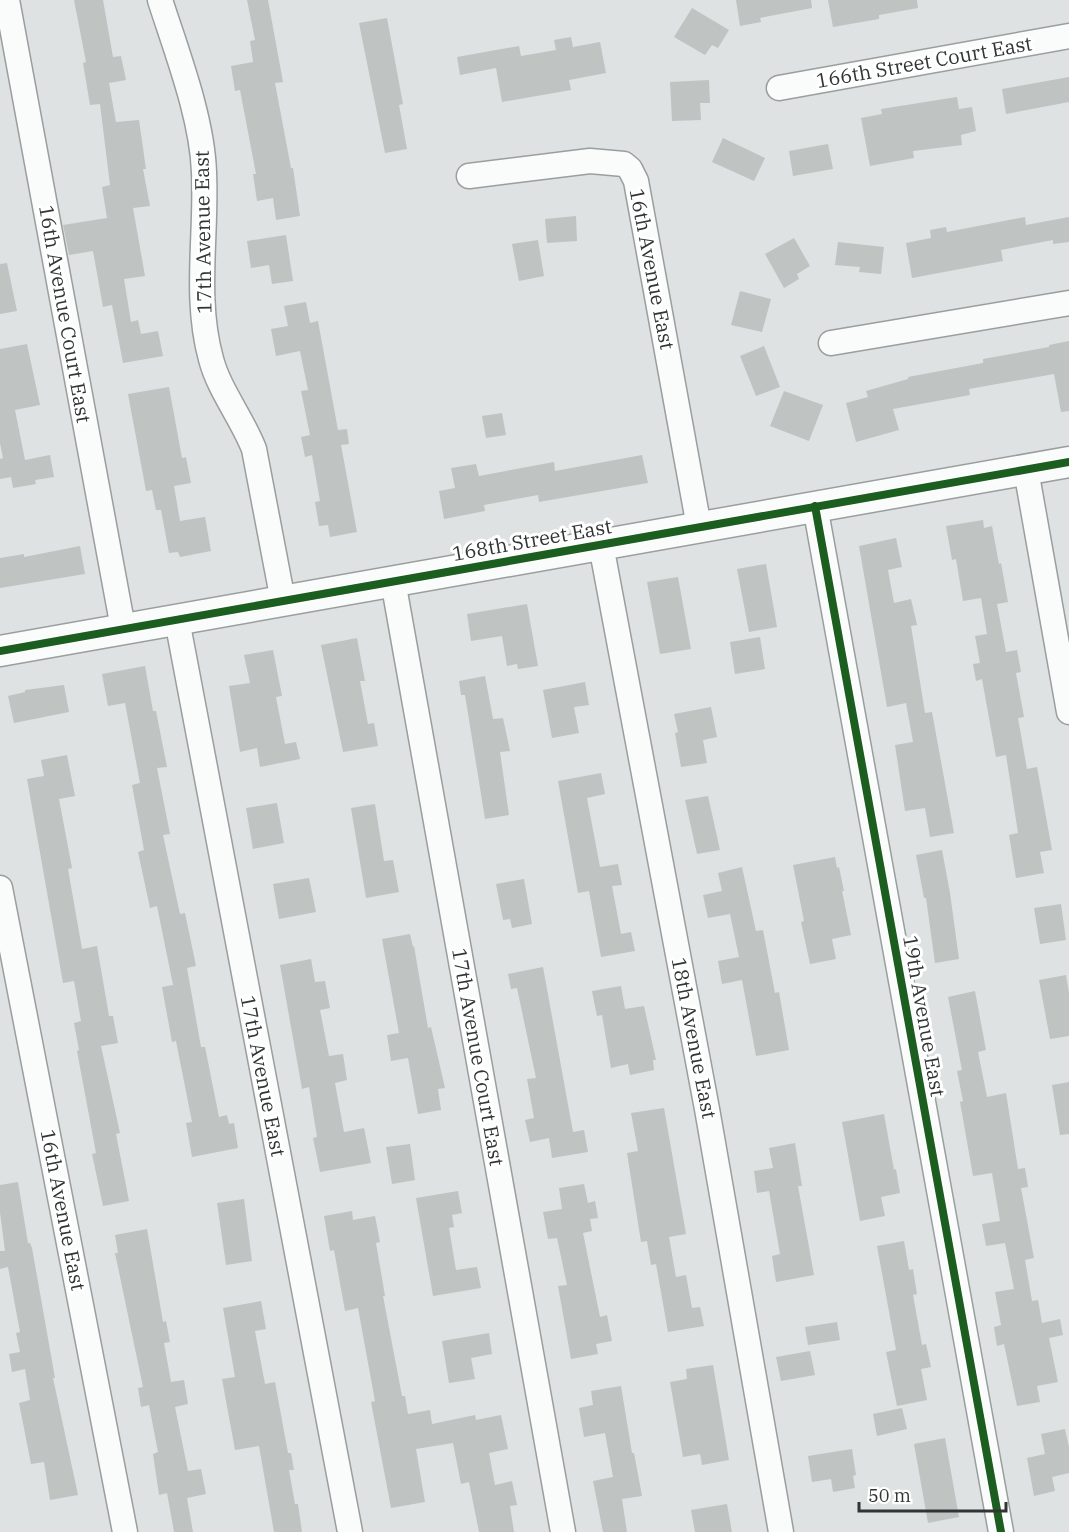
<svg xmlns="http://www.w3.org/2000/svg" width="1069" height="1532" viewBox="0 0 1069 1532" font-family="'IBM Plex Serif',serif">
<rect width="100%" height="100%" fill="#dee2e2"/>
<path fill="#bfc3c2" d="M74,0H103L113,57L121,56L126,80L109,83L116,122L139,120L146,169H143L150,206L133,208L145,276L124,279L131,322L138,320L141,334L158,331L163,356L123,363L112,305L103,307L93,251L69,255L63,225L107,218L102,187L110,185L100,104L90,105L83,63L86,62Z
M247,0H268L283,82L275,83L291,168H293L300,216L276,220L273,198L257,201L253,174H256L240,90L235,91L231,66L253,62L250,41L255,40Z
M736,0H811L812,8L760,18L761,22L740,26Z
M828,0H917L918,8L879,15V19L833,27Z
M692,8L729,30L718,48L712,45L705,55L674,37Z
M387,18L403,104L399,105L407,149L385,153L359,23Z
M571,37L573,47L600,42L606,73L569,80L571,90L502,102L496,68L460,75L457,57L519,46L521,56L556,50L554,40Z
M1069,77V102L1006,114L1002,89Z
M709,80L710,103H700L701,120L672,121L670,82Z
M957,97L959,109L972,107L976,131L961,135L962,145L913,151L914,158L870,166L861,118L882,114L881,109Z
M723,138L765,158L754,181L712,162Z
M828,144L833,169L793,176L789,151Z
M576,216L577,241L547,243L545,219Z
M1025,217L1026,225L1069,217V242L1053,244V240L1001,250L1003,261L912,278L906,243L931,238L930,230L946,227L947,232Z
M286,235L293,281L272,284L269,265L251,268L247,241Z
M794,238L810,266L797,274L799,279L784,288L765,254Z
M538,240L544,276L519,281L512,244Z
M838,242L884,247L881,274L859,272L860,267L835,265Z
M7,263L17,311L0,314V264Z
M740,291L771,299L762,332L731,325Z
M306,302L310,323L318,321L338,430L347,429L349,444L341,445L357,532L330,537L328,525L319,526L315,502L320,501L312,455L305,457L301,437L310,435L301,391L308,390L300,351L276,356L271,329L288,326L284,306Z
M1069,341V411L1061,412L1054,374L969,389L970,395L893,409L899,430L856,442L846,403L868,397L866,391L908,379V377L983,363V359L1049,347V345Z
M27,344L40,405L15,410L25,460L50,455L54,477L35,480L36,484L13,488L11,477L0,479V459L3,458L0,443V349Z
M764,346L780,387L756,396L740,356Z
M169,387L182,458L186,457L191,483L174,486L180,521L205,517L211,551L180,557L178,552L169,553L161,510H156L152,490L146,491L128,394Z
M784,391L823,405L809,441L770,426Z
M502,413L506,435L486,438L482,416Z
M642,455L648,483L539,502L538,495L484,505L485,511L444,519L439,491L455,488L451,468L476,464L479,476L554,462L555,471Z
M983,520L984,528L992,526L999,564L1001,563L1008,602L997,604L1006,652L1017,650L1021,672L1016,673L1024,717L1018,718L1027,769L1037,767L1052,850L1040,852L1044,873L1016,878L1009,835L1018,833L1006,755L996,757L982,679L976,681L973,664L980,663L975,636L987,634L981,598L963,601L956,559L952,560L946,526Z
M896,538L902,567L888,570L894,603L911,599L917,625L911,626L925,713L932,712L954,833L930,837L925,808L905,811L895,745L913,742L906,703L887,707L859,546Z
M80,546L85,574L0,588V558L24,554V557Z
M766,564L777,627L749,632L737,569Z
M678,577L691,649L660,654L647,582Z
M527,604L538,666L518,669L517,664L507,666L502,636L471,641L467,614Z
M760,637L765,669L735,674L730,642Z
M357,638L365,681H360L368,724L374,723L378,746L343,752L321,645Z
M273,650L282,696L276,697L285,744L296,742L300,759L260,767L257,748L240,752L229,686L250,683L244,655Z
M145,666L153,711H156L167,767L157,768L170,834L163,835L180,914L185,913L196,966L187,968L201,1047H205L219,1117L227,1115L229,1124L234,1123L238,1148L192,1157L186,1123L192,1122L176,1041L172,1042L162,987L173,985L157,906L150,908L138,852L144,850L132,785L140,783L125,703L108,706L102,674Z
M485,676L493,719L503,718L510,751L500,752L509,815L485,819L465,695H461L459,681Z
M585,682L589,705L574,707L579,733L552,738L543,690Z
M64,685L69,712L14,723L8,696L25,692V690Z
M711,707L717,737L703,740L707,763L681,767L675,733L678,732L674,714Z
M67,755L75,796L59,799L72,868L68,869L82,949L97,946L109,1016H113L118,1043L101,1046L120,1133L116,1134L129,1201L103,1206L92,1154L96,1153L77,1051L79,1050L74,1023L81,1021L74,981L63,983L27,779L44,776L41,760Z
M601,773L605,794L587,798L600,867L618,864L622,885L612,886L621,934L631,932L635,951L601,957L589,891L578,893L558,781Z
M708,796L720,850L697,854L685,800Z
M277,803L284,843L253,849L246,808Z
M375,804L384,861L393,860L399,892L366,898L351,808Z
M942,850L950,893L959,959L935,963L926,898H924L916,855Z
M835,857L837,868L839,867L844,891H842L851,935L832,939L836,959L810,964L801,922L804,921L793,865Z
M742,867L756,931L763,930L775,993L779,992L789,1050L756,1056L742,980L722,984L718,961L739,957L730,914L708,918L703,895L722,891L718,873Z
M309,878L316,912L279,919L273,884Z
M524,879L532,924L512,928L510,919L503,920L496,884Z
M1061,904L1066,940L1040,944L1034,908Z
M410,934L413,947L414,946L428,1028L431,1027L445,1088L438,1089L441,1110L418,1114L408,1058L391,1061L387,1035L399,1033L382,939Z
M311,959L315,982L325,981L330,1008L320,1010L329,1056L343,1054L347,1080L335,1083L344,1132L364,1128L371,1163L320,1172L313,1138L317,1137L309,1087L302,1089L280,965Z
M543,967L573,1132L584,1130L588,1152L552,1158L549,1138L530,1142L525,1120L534,1118L527,1079L536,1078L517,988L511,989L508,974Z
M1066,975L1069,993V1036L1050,1039L1039,980Z
M621,986L625,1009L644,1006L656,1060H653L654,1070L630,1075L628,1064L611,1068L602,1015L597,1016L592,991Z
M975,991L986,1050L978,1052L987,1097L1006,1093L1018,1169L1025,1168L1028,1187L1021,1188L1034,1258L1025,1260L1032,1301L1038,1300L1042,1323L1060,1319L1063,1335L1049,1338L1058,1382L1037,1386L1040,1402L1017,1406L1004,1344L997,1346L994,1327L1001,1325L995,1292L1014,1289L1005,1243L986,1246L982,1224L1000,1221L992,1173L973,1176L960,1102L963,1101L957,1071L962,1070L948,997Z
M1069,1082V1134L1060,1135L1052,1085Z
M664,1108L686,1234L669,1237L676,1277L686,1275L692,1308L700,1307L704,1326L668,1332L656,1264L651,1265L647,1241L641,1242L627,1153L638,1151L631,1113Z
M884,1114L894,1170L896,1169L900,1193L881,1197L885,1216L860,1221L842,1122Z
M795,1143L802,1186H798L814,1275L776,1282L772,1256L780,1254L769,1191L757,1193L754,1171L773,1168L769,1148Z
M410,1144L415,1180L392,1184L386,1147Z
M18,1182L28,1243H30L32,1248L55,1378H53L78,1495L50,1500L44,1462L31,1464L19,1403L30,1400L25,1369L12,1372L9,1354L20,1352L16,1333L20,1332L8,1267L0,1269V1251H5L0,1212V1185Z
M584,1184L588,1203L595,1201L598,1218L590,1219L592,1231L583,1233L600,1317L607,1315L612,1341L596,1344L598,1354L571,1359L558,1286L567,1285L557,1238L548,1239L543,1212L562,1209L559,1188Z
M458,1191L462,1213L452,1215L454,1227L449,1228L456,1270L477,1267L481,1288L433,1296L416,1198Z
M244,1199L252,1261L226,1265L217,1203Z
M352,1211L353,1220L375,1216L380,1242L376,1243L385,1296H383L402,1396H405L408,1414L430,1410L432,1424L475,1415L476,1420L501,1415L508,1449L489,1453L495,1485L512,1481L517,1505L510,1506L514,1532H479L469,1482L461,1484L453,1443L416,1449L425,1502L391,1508L371,1402L375,1401L358,1308L345,1311L334,1250L330,1251L324,1216Z
M147,1229L163,1322L166,1321L170,1342L164,1343L171,1382L184,1380L188,1404L175,1407L188,1471L201,1469L206,1494L187,1498L193,1532H174L167,1493L159,1495L153,1454L158,1452L149,1405L141,1407L138,1388L143,1387L115,1253H118L115,1235Z
M904,1241L909,1270L913,1269L917,1294L913,1295L922,1345L926,1344L931,1367L921,1369L927,1400L897,1406L886,1352L896,1350L877,1246Z
M261,1301L266,1329L255,1331L265,1384L275,1382L288,1453H291L294,1470H289L295,1504H298L302,1532H274L259,1446L235,1450L222,1379L235,1377L223,1308Z
M837,1322L840,1340L808,1345L805,1327Z
M489,1333L492,1354L471,1358L475,1379L449,1383L442,1341Z
M810,1351L815,1375L781,1381L776,1357Z
M713,1365L729,1460L702,1465L700,1454L683,1457L670,1382L687,1379L686,1369Z
M621,1386L632,1453H634L642,1496L622,1499L627,1532H603L593,1481L613,1477L605,1433L584,1437L579,1408L593,1405L591,1391Z
M902,1408L907,1429L877,1436L873,1414Z
M1065,1429L1069,1447V1473L1052,1477L1055,1491L1034,1496L1027,1458L1045,1454L1041,1434Z
M945,1438L959,1517L928,1523L914,1444Z
M852,1449L856,1475L853,1476L855,1488L833,1492L831,1479L812,1482L808,1456Z
M727,1504L732,1532H695L691,1510Z"/>
<g fill="none" stroke-linecap="round" stroke-linejoin="round">
<defs>
<path id="minor" d="M7,0L123,628
M160,0C177,53 202,117 204,172C207,234 194,298 211,359C219,390 242,418 254,449L283,601
M779,88L1069,36
M469,176L590,161L624,164L630,169L636,181L699,527
M831,343L1069,303
M1026,470L1069,712
M815,506L1001,1532
M601,545L707,1109L781,1532
M393,581L563,1532
M177,620L350,1532
M0,888L125,1532"/>
<path id="tertiary" d="M0,651L1069,462"/>
</defs>
<use href="#minor" stroke="#9b9e9e" stroke-width="27"/>
<use href="#tertiary" stroke="#9b9e9e" stroke-width="33"/>
<use href="#minor" stroke="#fafbfb" stroke-width="24"/>
<use href="#tertiary" stroke="#fafbfb" stroke-width="30"/>
<defs>
<path id="cycleway" d="M815,506L1001,1532
M0,651L1069,462"/>
</defs>
<use href="#cycleway" stroke="#fff" stroke-width="11"/>
<use href="#cycleway" stroke="#1b5e20" stroke-width="8"/>
</g>
<g text-anchor="middle" stroke-width="6" stroke-linejoin="round" paint-order="stroke">
<g font-size="20" fill="#323535" stroke="#fff">
<text transform="translate(924 62) rotate(-10)" y="7">166th Street Court East</text>
<text transform="translate(203 232) rotate(-91)" y="7">17th Avenue East</text>
<text transform="translate(652 269) rotate(79)" y="7">16th Avenue East</text>
<text transform="translate(65 314) rotate(80)" y="7">16th Avenue Court East</text>
<text transform="translate(532 540) rotate(-10)" y="7">168th Street East</text>
<text transform="translate(924 1016) rotate(80)" y="7">19th Avenue East</text>
<text transform="translate(694 1038) rotate(79)" y="7">18th Avenue East</text>
<text transform="translate(478 1057) rotate(80)" y="7">17th Avenue Court East</text>
<text transform="translate(263 1076) rotate(79)" y="7">17th Avenue East</text>
<text transform="translate(63 1210) rotate(79)" y="7">16th Avenue East</text>
</g>
</g>
<path d="M859 1502v9h147v-9" fill="none" stroke="#323535" stroke-width="3"/>
<text x="868" y="1502" font-size="18" fill="#323535" stroke="#ffffff" stroke-width="4.5" paint-order="stroke">50 m</text>
</svg>
